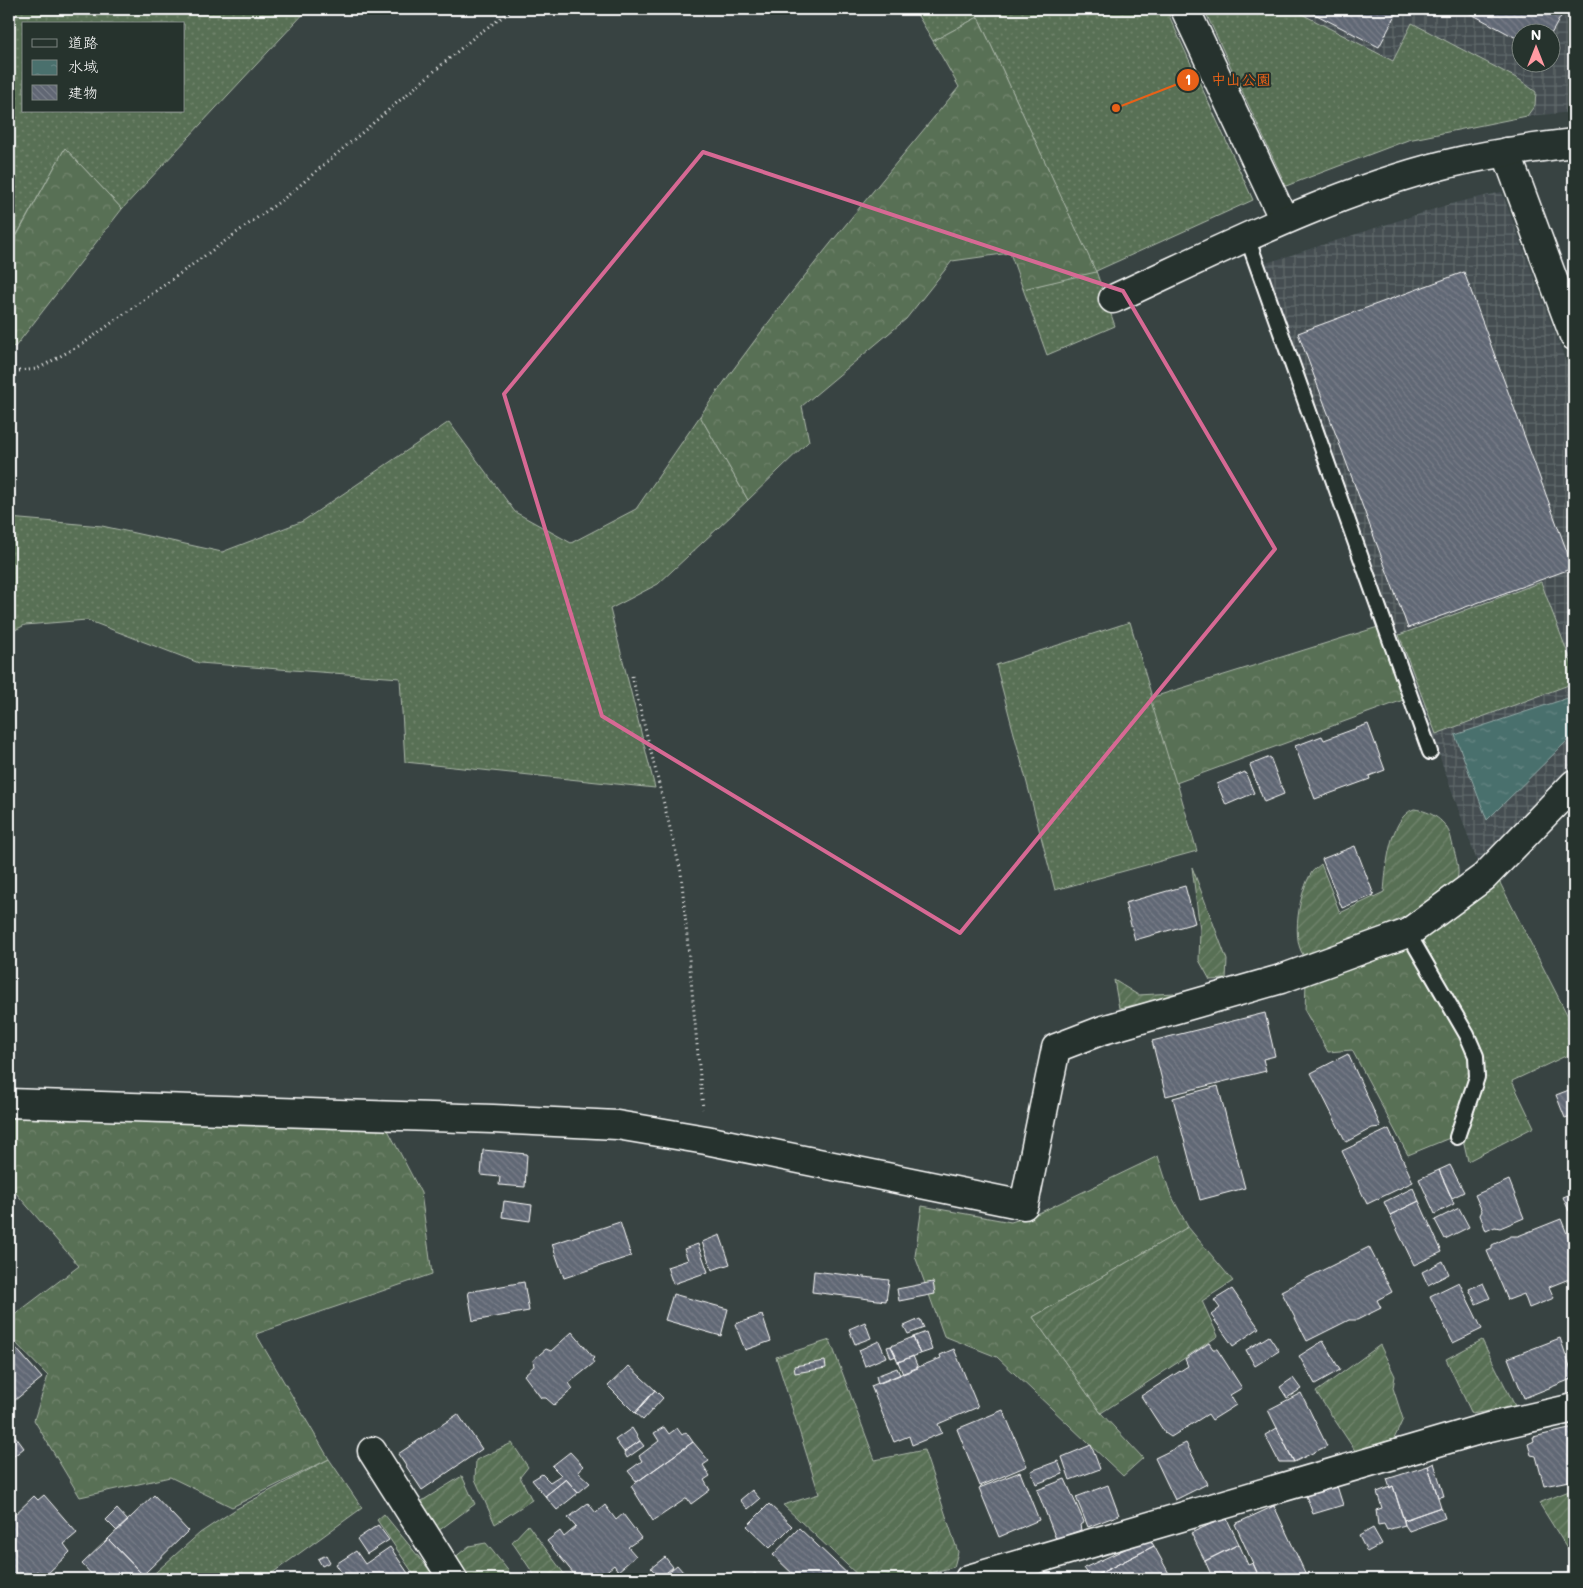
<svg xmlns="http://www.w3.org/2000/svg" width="1583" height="1588" viewBox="0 0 1583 1588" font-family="Mali,'Klee One',sans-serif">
<defs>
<pattern id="industrial-grid" width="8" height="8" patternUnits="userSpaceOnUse" patternTransform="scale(1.25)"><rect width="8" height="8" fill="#444e51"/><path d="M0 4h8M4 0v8" fill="none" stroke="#60696b"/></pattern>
<pattern id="grass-dots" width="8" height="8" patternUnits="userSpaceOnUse" patternTransform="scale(1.25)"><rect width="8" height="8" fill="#597055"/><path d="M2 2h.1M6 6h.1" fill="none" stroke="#72856e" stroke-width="1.8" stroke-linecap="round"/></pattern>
<pattern id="forest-crowns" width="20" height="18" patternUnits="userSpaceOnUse" patternTransform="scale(1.25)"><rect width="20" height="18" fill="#597055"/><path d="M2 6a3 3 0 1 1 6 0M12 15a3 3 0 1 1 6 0" fill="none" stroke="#72856e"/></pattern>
<pattern id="garden-furrows" width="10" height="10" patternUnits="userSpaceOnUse" patternTransform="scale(1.25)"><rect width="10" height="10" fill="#597055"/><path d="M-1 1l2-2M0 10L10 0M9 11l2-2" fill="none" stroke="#72856e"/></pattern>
<pattern id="water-ripples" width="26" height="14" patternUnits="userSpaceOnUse" patternTransform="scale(1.25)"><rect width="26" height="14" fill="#4a706d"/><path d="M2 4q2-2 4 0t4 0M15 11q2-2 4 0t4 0" fill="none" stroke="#658583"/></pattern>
<pattern id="building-back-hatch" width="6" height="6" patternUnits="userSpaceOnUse" patternTransform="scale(1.25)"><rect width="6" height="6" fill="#616774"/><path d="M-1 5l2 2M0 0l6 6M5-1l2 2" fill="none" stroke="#797e89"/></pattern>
</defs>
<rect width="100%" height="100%" fill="#384342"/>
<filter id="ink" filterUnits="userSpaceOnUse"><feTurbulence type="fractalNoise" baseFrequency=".02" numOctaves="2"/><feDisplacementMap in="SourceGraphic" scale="10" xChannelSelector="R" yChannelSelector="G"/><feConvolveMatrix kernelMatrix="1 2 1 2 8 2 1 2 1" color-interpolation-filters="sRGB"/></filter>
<g filter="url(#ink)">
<path fill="url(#industrial-grid)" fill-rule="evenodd" d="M1204,9H1574V112L1527,116L1408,140L1286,186ZM1520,32H1550V62H1520Z
M1502,192L1574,383V767L1477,861L1263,264L1450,204Z"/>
<path fill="url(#grass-dots)" stroke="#acb8aa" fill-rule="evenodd" d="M9,9H308L122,209L65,148L9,249ZM24,24H184V111H24Z
M914,9H1166L1253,200L1096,271L1115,326L1047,355L1023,289L1095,271L978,17L933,41Z
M1204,9H1292L1393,61L1412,23L1520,80L1536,92L1535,105L1527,116L1408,140L1286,186Z
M700,416L748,500L658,584L610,609L655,788L405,762L400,678L199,663L87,620L25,625L9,633V518L102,526L222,552L303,521L449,422L515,512L571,543L636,509Z
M1541,582L1574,670V683L1436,734L1399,635Z
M1130,622L1197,851L1055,890L996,665Z
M1499,881L1574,1028V1052L1512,1081L1534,1127L1468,1161L1463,1139L1482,1086L1484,1056L1422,939Z
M329,1459L362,1508L264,1579H148L200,1533L236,1509Z"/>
<path fill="url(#forest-crowns)" stroke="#acb8aa" d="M978,17L1096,272L1023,289L1010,253L952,261L906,319L802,406L809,441L748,500L700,416C780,301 870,195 959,87L933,41Z
M65,148L122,209L15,347L9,345V250Z
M1378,627L1406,699L1176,783L1150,698Z
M1410,943L1469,1056L1471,1076L1452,1137L1408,1155L1352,1050L1328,1052L1305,1011L1306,982Z
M9,1115L388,1130L421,1193L432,1274L256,1334L329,1459L232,1507L170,1477L80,1497L34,1420L48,1376L9,1336V1319L79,1266L9,1185Z
M1158,1156L1170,1193L1188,1227L1033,1317L1101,1413L1143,1458L1123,1476L997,1357L944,1336L915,1256L922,1206L1011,1222L1039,1213Z"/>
<path fill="url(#garden-furrows)" stroke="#acb8aa" d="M1414,809C1431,811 1447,821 1451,838C1453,848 1459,865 1458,875C1452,905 1335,946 1306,958C1289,943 1300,889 1312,872C1314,869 1318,867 1321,864L1340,913L1384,892C1386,869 1389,818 1414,809Z
M1192,867L1227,960L1226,979L1210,980L1199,960L1200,930Z
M1114,980L1138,995L1174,993L1178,997L1119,1008Z
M1188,1227L1233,1281L1202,1301L1218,1336L1101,1413L1033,1317Z
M830,1340L875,1460L924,1450L958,1552L954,1567L905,1579H862L783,1505L819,1494L776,1357Z
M1482,1340L1515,1406L1472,1414L1446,1359Z
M1380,1345L1395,1376L1393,1388L1403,1419L1394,1439L1356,1452L1316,1392Z
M512,1443L528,1467L520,1477L532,1500L495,1524L475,1479L476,1460Z
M462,1476L475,1504L434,1534L417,1504Z
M1574,1489V1559L1539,1503Z
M384,1514L435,1577L430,1579H417L377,1520Z
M528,1525L568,1579H537L512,1542Z
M486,1543L515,1579H460L454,1558L469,1546Z"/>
<path fill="url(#water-ripples)" stroke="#92a9a7" d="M1574,696V734L1487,820L1455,735Z"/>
<path fill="url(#building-back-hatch)" stroke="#fff" d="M1305,9H1399L1379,47Z
M1462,9H1565L1550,36V32H1520V40Z
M1464,272L1573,568L1408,628L1298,333Z
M1368,724L1385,770L1369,776L1370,779L1315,799L1295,746L1322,736L1324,740Z
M1270,757L1284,794L1264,802L1250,765Z
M1245,772L1254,793L1226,805L1217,784Z
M1355,846L1374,895L1342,908L1322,859Z
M1185,886L1195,923L1135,940L1125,903Z
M1265,1013L1275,1056L1263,1059L1266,1071L1166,1096L1152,1041Z
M1348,1054L1381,1127L1372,1128L1346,1142L1311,1073Z
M1218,1086L1245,1188L1200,1200L1173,1098Z
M1574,1088V1115L1565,1118L1556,1095Z
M1389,1129L1413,1182L1367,1204L1342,1151Z
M483,1150L527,1154L525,1187L499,1185L500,1177L481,1175Z
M1450,1165L1464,1192L1452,1198L1439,1170Z
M1439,1170L1454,1204L1435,1214L1419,1179Z
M1509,1180L1524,1218L1500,1228L1495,1227L1486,1231L1480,1215L1482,1211L1475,1195Z
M1413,1188L1419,1201L1390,1215L1384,1202Z
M1574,1193V1209L1569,1211L1563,1197Z
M504,1201L532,1205L530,1221L502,1217Z
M1419,1201L1442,1252L1414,1265L1390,1215Z
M1459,1208L1469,1227L1445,1239L1435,1220Z
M1561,1219L1574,1251V1277L1549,1287L1554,1298L1529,1308L1524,1294L1508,1300L1487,1251L1492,1249V1245L1511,1236H1518Z
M620,1222L631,1256L564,1278L552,1244Z
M720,1235L730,1264L712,1270L702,1242Z
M698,1244L708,1272L673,1284L667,1267L688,1260L684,1249Z
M1369,1247L1392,1292L1377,1300L1381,1308L1357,1320H1349L1307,1341L1281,1291Z
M1443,1261L1449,1274L1428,1285L1422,1272Z
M814,1271L889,1280L886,1301L812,1292Z
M524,1282L529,1311L473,1321L468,1292Z
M933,1282L935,1294L899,1301L897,1289Z
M1459,1282L1482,1329L1453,1343L1430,1296Z
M1483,1283L1490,1298L1476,1304L1469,1289Z
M1232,1289L1259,1328L1233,1346L1211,1315L1220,1308L1214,1300Z
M673,1294L728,1309L721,1336L665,1320Z
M762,1315L771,1341L745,1350L735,1324Z
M920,1319L924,1328L908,1334L904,1326Z
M865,1322L871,1338L855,1344L849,1329Z
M572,1332L594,1358L592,1360L594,1363L569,1383L573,1389L554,1405L546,1398H541L524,1375L534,1366L533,1360L546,1349L551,1351Z
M926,1332L932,1350L920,1354L913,1337Z
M1269,1336L1279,1351L1255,1366L1246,1350Z
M913,1337L920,1354L898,1362L891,1346Z
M1560,1338L1574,1378L1524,1398L1508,1358Z
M879,1341L886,1357L865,1366L859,1350Z
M1323,1341L1340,1370L1315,1384L1299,1356Z
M1209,1343L1213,1349H1217L1242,1388L1230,1395L1236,1405L1212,1420L1208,1414L1171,1437L1165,1433L1141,1396L1188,1366L1185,1359Z
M891,1346L896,1356L891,1358L887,1347Z
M15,1347L42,1378L9,1405V1352Z
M954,1349L978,1407L938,1424L942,1433L912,1445L909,1436L894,1442L871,1386L941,1358L940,1355Z
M913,1356L918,1368L903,1374L898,1362Z
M825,1361L826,1368L795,1373L794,1366Z
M629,1366L655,1390L635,1413L608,1386Z
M897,1368L900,1375L878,1384L876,1376Z
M1293,1378L1301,1389L1287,1398L1280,1387Z
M655,1390L663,1398L643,1420L635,1413Z
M1301,1393L1327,1446L1294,1462L1268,1410Z
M1003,1410L1027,1466L980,1486L957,1429Z
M458,1414L482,1449L422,1490L398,1454Z
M664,1427L669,1434L677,1428L682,1435L686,1432L693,1442L637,1482L628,1471L642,1461L639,1456L659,1441L654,1433Z
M632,1428L640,1441L624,1452L615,1440Z
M1277,1428L1294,1462H1279L1265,1435Z
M1574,1428V1480L1544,1486L1536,1456L1531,1455L1528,1444L1534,1441L1533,1437Z
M13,1433L24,1448L9,1460V1436Z
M640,1441L644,1446L627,1458L624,1452Z
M693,1442L709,1461L703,1465L710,1476L704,1480L710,1490L691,1504L687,1498L653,1521L631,1486Z
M1186,1443L1207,1484L1175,1500L1155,1458Z
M1091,1445L1100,1469L1070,1480L1062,1457Z
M570,1452L583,1466L578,1472L590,1483L578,1493L566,1479L545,1496L532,1480L542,1474L550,1482L561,1475L552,1466Z
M1058,1461L1063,1474L1036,1484L1031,1471Z
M1434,1463L1444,1496L1438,1497L1428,1466Z
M1428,1466L1441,1507L1404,1520L1393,1486L1390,1488L1387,1479Z
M1020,1472L1039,1520L999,1537L979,1488Z
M566,1479L578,1493L557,1510L545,1496Z
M1065,1479L1084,1522L1080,1525L1081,1530L1056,1539L1037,1490Z
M1108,1485L1119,1515L1088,1527L1076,1497Z
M1337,1486L1343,1505L1313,1514L1305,1493Z
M1393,1486L1405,1525L1387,1530L1384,1524L1378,1525L1376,1510L1382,1508L1377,1492Z
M752,1490L760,1499L748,1509L740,1500Z
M44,1495L77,1533L64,1544L70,1552L44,1577L37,1571L26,1579H9V1520L34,1496L38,1500Z
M154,1495L188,1531L143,1575L108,1539Z
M588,1503L596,1513L605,1505L616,1520L623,1514L641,1538L628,1547L636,1556L618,1571L614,1565L597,1579H578L547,1541L560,1531L564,1537L576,1527L568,1518Z
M769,1504L792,1526L770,1548L747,1526Z
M1274,1506L1308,1579H1260L1235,1524Z
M1441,1507L1445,1518L1409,1531L1405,1525L1404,1520Z
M117,1509L128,1521L117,1531L106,1520Z
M1226,1517L1239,1544L1205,1561L1191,1533Z
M378,1525L389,1540L367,1554L357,1539Z
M799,1528L852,1578L851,1579H798L773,1555Z
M1373,1528L1382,1544L1367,1552L1359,1536Z
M1149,1538L1154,1546L1091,1578L1084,1568Z
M108,1539L143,1575L139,1579H96L82,1564Z
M1239,1544L1248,1565L1253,1563L1260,1579H1213L1205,1561Z
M1154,1546L1172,1579H1091V1578Z
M390,1547L412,1579H345L336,1564L356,1551L365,1564Z
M326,1555L330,1562L322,1566L318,1559Z
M665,1557L673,1567L660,1578L651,1568Z
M677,1565L689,1579H660Z
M755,1573L760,1579H746Z"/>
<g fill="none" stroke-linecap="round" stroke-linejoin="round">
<defs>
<path id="service" d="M1247,237L1430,752
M1408,933L1467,1035L1476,1056L1477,1077L1457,1137"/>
<path id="minor" d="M1185,9L1284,220
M1506,152L1574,336
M9,1103L493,1119L617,1125L706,1140L1024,1205L1056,1048L1103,1030L1281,979L1408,933L1484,877L1574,784
M372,1451L453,1579
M969,1579L1489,1427L1574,1408"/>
<path id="tertiary" d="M1113,299C1222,249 1330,193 1447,164C1489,154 1531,148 1574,143"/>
</defs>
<use href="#service" stroke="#fff" stroke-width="18"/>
<use href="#minor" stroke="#fff" stroke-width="31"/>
<use href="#tertiary" stroke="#fff" stroke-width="31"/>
<path stroke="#fff" stroke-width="3" stroke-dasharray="1 4" stroke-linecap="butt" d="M9,372L37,369L84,343L286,197L478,34L514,9
M632,676L681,872L703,1109"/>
<use href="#service" stroke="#26332d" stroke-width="14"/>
<use href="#minor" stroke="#26332d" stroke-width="28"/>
<use href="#tertiary" stroke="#26332d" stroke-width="28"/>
</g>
</g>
<path fill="none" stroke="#d76994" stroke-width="4" stroke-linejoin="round" d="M703,152L1123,291L1275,549L960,933L602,716L504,394Z"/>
<path fill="none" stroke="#e96118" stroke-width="2" d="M1116 108L1188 80"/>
<g fill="#e96118" stroke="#26332d" stroke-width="2">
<circle cx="1116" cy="108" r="5"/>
<circle cx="1188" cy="80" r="12"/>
</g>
<g font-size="15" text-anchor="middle" font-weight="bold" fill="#fff">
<text x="1188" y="85">1</text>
</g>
<g font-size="15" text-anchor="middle" font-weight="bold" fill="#e96118" stroke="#26332d" stroke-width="4" stroke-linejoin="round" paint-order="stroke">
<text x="1241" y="85">中山公園</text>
</g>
<rect width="1583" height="1588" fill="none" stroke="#26332d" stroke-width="30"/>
<rect x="15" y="15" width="1553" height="1558" fill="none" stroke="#fff" stroke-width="2" filter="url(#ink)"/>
<rect x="22" y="22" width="162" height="90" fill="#26332d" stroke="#7d8581"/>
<rect x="32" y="39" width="25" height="8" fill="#26332d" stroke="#7d8581"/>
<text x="68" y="48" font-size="15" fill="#ffffff">道路</text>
<rect x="32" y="60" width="25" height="15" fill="url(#water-ripples)" stroke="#7d8581"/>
<text x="68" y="72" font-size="15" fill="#ffffff">水域</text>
<rect x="32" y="85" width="25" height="15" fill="url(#building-back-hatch)" stroke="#7d8581"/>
<text x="68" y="98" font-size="15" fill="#ffffff">建物</text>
<g transform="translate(1536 48)"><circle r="24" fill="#26332d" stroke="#7d8581"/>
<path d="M0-4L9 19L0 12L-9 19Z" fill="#ff9aa2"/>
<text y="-8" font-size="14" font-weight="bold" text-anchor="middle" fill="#ffffff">N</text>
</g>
</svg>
